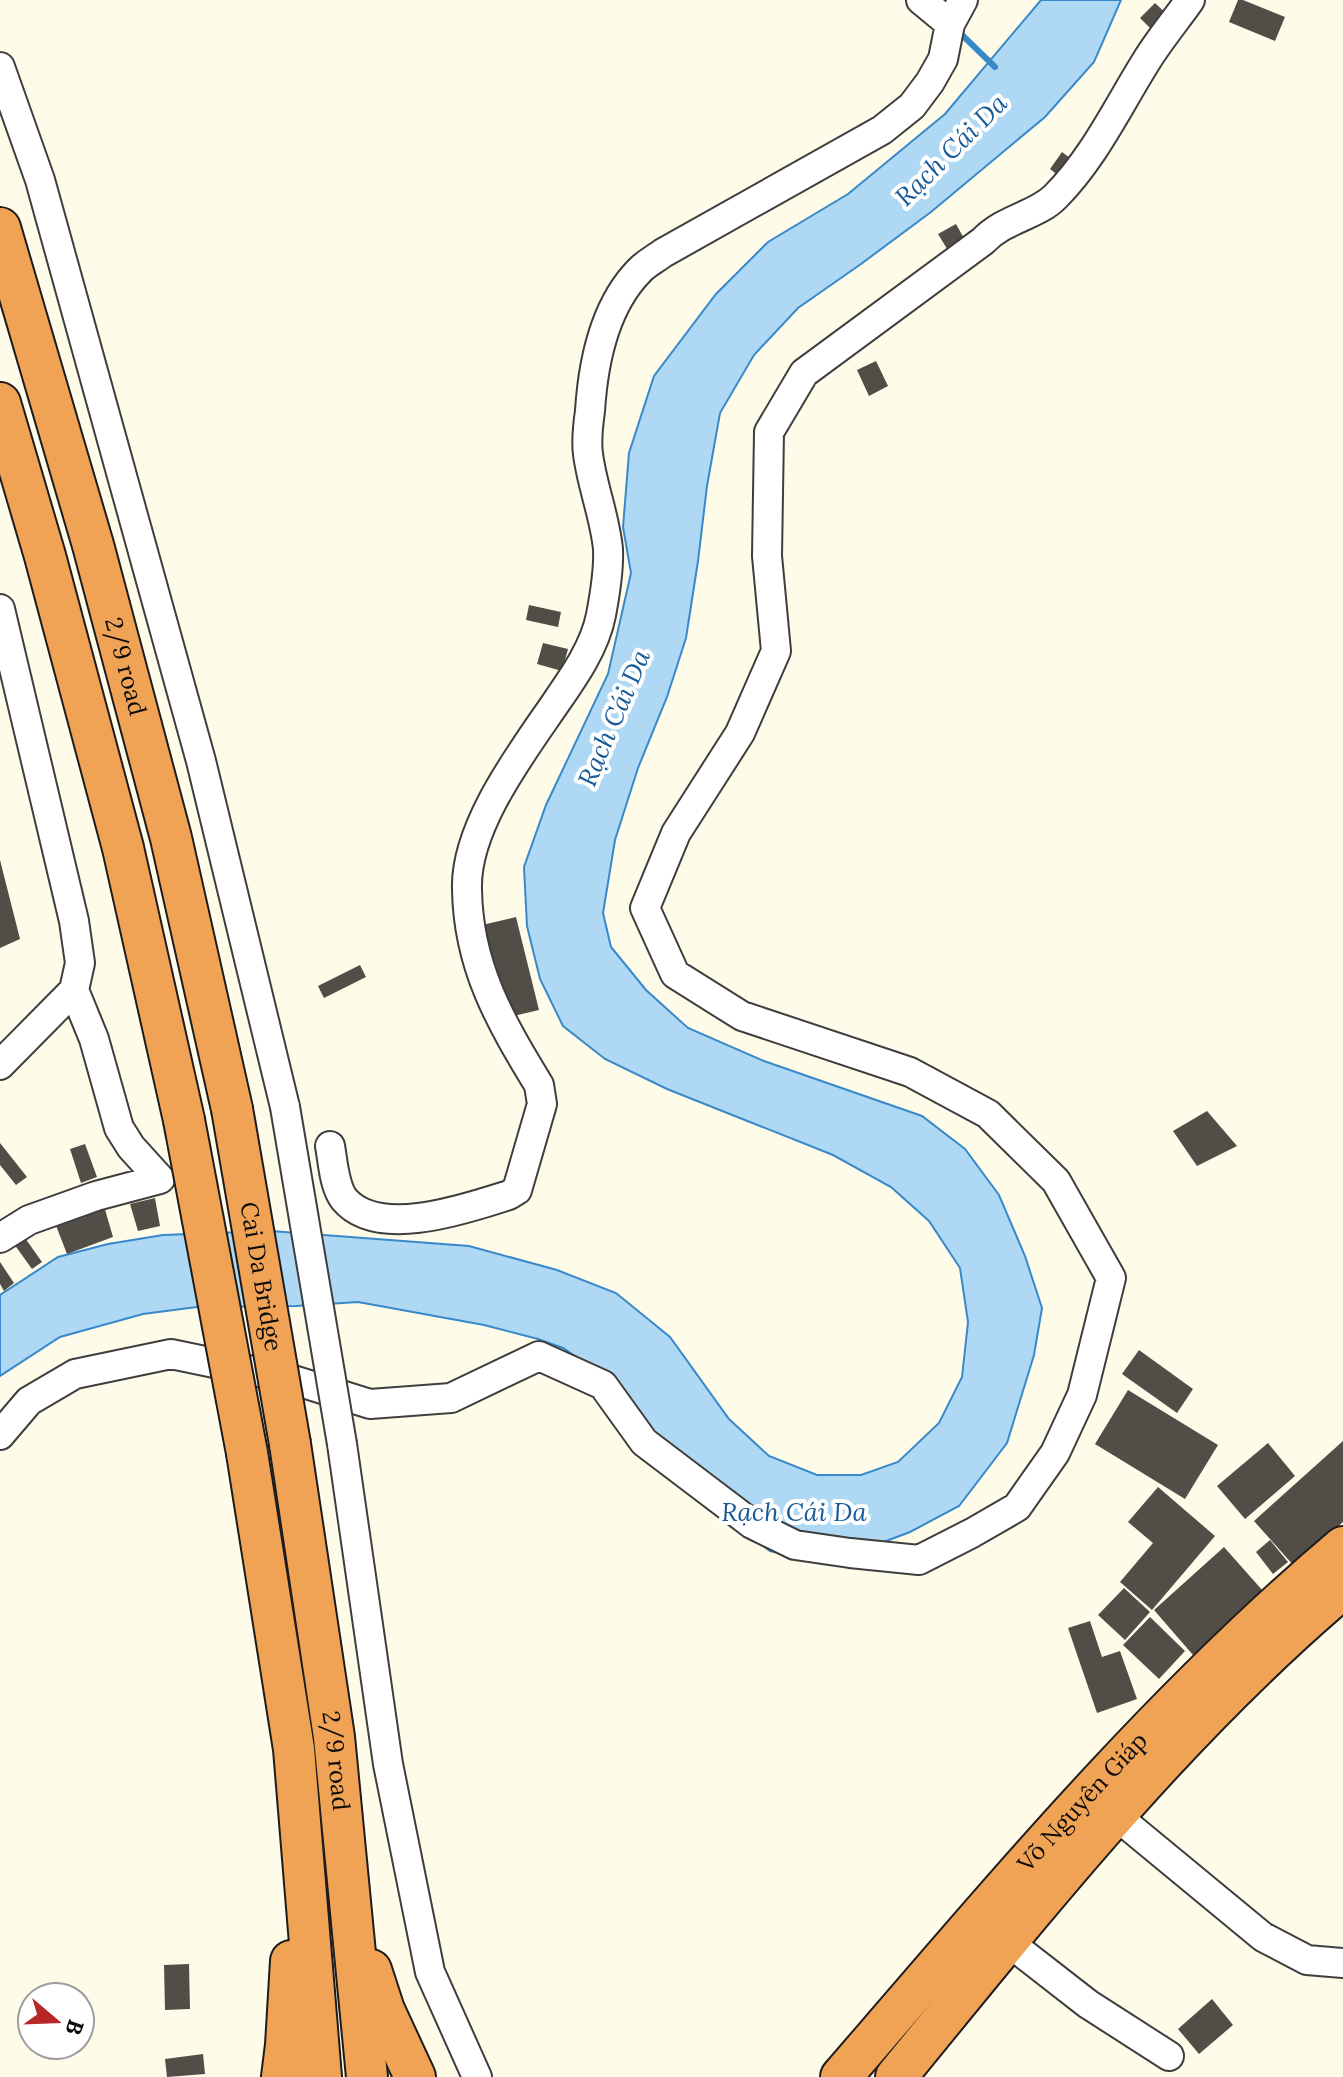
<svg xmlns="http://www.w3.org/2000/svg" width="1343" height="2077" viewBox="0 0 1343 2077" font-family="Lora,serif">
<rect width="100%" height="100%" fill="#fffbe9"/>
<path fill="#afd8f4" stroke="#3889c9" stroke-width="2" d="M1041,0H1121L1094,62L1045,117L931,212L861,264L798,308L754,355L720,413L707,486L698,561L686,638L667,697L638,768L615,840L603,913L611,947L646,990L688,1028L764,1061L922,1116L965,1149L999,1195L1025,1256L1042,1308L1034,1355L1007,1443L959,1506L910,1532L857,1552L808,1560L770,1551L718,1512L585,1363L563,1348L538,1339L484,1325L358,1302L296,1306L197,1307L143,1314L60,1337L0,1376V1295L58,1257L108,1244L163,1235L271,1231L469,1246L557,1270L616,1293L670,1337L729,1419L769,1456L817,1475H861L898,1462L939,1423L962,1377L968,1322L960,1268L929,1221L891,1187L833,1155L667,1089L605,1059L563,1026L540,979L527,926L524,867L546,805L608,674L631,573L623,527L629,453L654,376L716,294L768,242L848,194L945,114Z"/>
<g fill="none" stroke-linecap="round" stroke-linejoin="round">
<path stroke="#3889c9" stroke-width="6" d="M957,30L995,67"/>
</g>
<path fill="#534d48" d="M1238,0H1243L1285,17L1275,41L1229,22Z
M1155,3L1174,21L1159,37L1140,18Z
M1062,152L1078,164L1065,181L1050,169Z
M956,224L966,242L949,252L938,234Z
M876,361L888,386L869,396L857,370Z
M529,605L561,612L558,627L526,620Z
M543,643L568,649L562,671L537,664Z
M0,860L20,939L0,948Z
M516,917L539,1010L505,1018L482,925Z
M360,965L366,977L324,998L318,986Z
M1207,1111L1237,1146L1197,1166L1173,1131Z
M0,1143L27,1177L16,1185L0,1165Z
M85,1144L97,1177L81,1183L70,1149Z
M155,1198L160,1226L138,1231L130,1204Z
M104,1206L113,1237L67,1254L55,1223Z
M25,1238L42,1262L32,1269L14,1244Z
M0,1262L14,1283L4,1291L0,1284Z
M1139,1350L1193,1389L1177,1413L1122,1374Z
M1128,1390L1218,1445L1185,1499L1095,1444Z
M1343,1441V1522L1294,1566L1254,1521Z
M1268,1443L1295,1476L1245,1519L1217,1486Z
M1158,1487L1215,1536L1152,1610L1120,1582L1153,1543L1128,1522Z
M1270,1540L1288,1562L1273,1574L1256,1552Z
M1224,1547L1263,1591L1193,1655L1154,1610Z
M1124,1588L1150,1612L1125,1640L1098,1615Z
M1150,1617L1185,1651L1159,1679L1123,1645Z
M1090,1621L1102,1657L1120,1651L1137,1699L1097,1713L1068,1628Z
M189,1964L190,2009L165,2010L164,1965Z
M1212,1999L1233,2025L1199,2054L1178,2029Z
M203,2054L205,2074L167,2077L165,2059Z"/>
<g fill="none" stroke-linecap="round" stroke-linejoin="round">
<defs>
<path id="minor" d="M921,0L950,24
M0,67L40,180L201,761L285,1107
M0,609L74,921L80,963L74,990L94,1039L119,1128L131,1147L160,1179L96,1196L29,1220L0,1238
M0,1065L74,990
M330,1146C333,1162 334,1186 344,1199C378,1240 468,1208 509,1195L517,1190L542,1104L539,1085C500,1021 468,966 467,889C465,826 523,751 557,701C575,675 595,646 601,615C605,594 609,570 608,549C605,517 592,486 588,454C586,440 588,425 590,411C593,364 604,307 639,271C645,264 655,259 663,253L882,130L912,106L930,82L943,59L950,24L963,0
M0,1435L29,1401L75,1374L171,1354L287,1378L370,1404L451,1398L539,1356L603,1385L644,1442L752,1524L795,1545L850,1553L919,1560L972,1533L1017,1507L1055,1453L1082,1395L1111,1278L1056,1181L988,1114L910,1072L742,1016L675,974L645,908L676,833L740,733L776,651L767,556L769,432L804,373L983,241C1005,218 1036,216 1055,197C1094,158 1118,106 1147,60C1160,39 1176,20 1190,0
M342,1444L388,1764L430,1972L477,2077
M1114,1814L1263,1937L1307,1960L1343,1963
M1007,1941L1088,2004L1169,2056"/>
<g id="highway">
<path id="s1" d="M0,228L93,545L171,838L232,1109"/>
<path d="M0,403L45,556L123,848L184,1120"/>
<path id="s2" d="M290,1444L334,1737L367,2077"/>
<path d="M247,1453L294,1749L321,2077"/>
<path d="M371,1970L384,2010L415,2077"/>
<path d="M282,2077L286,2045L291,1961"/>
<path id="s3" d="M841,2077C1000,1893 1157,1704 1343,1547"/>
<path d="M896,2077C1036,1906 1174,1731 1343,1588"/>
</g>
</defs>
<use href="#minor" stroke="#3e3e3e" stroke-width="32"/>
<use href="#highway" stroke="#1c1c1c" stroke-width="44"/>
<use href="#minor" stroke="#fff" stroke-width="28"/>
<use href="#highway" stroke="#f1a355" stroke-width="40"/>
<defs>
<path id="minor-bridge" d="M285,1107L342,1444"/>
<g id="highway-bridge">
<path id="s4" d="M232,1109L290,1444"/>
<path d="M184,1120L247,1453"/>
</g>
</defs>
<use href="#minor-bridge" stroke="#3e3e3e" stroke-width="32" stroke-linecap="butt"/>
<use href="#highway-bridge" stroke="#1c1c1c" stroke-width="44" stroke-linecap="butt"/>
<use href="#minor-bridge" stroke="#fff" stroke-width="28"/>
<use href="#highway-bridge" stroke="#f1a355" stroke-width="40"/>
</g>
<g text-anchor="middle" stroke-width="8" stroke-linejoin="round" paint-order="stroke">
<g font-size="24" fill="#0b0b0b" stroke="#fff">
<text dy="8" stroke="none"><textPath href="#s1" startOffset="456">2/9 road</textPath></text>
<text dy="8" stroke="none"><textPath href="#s4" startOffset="170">Cai Da Bridge</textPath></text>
<text dy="8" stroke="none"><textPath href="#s2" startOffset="320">2/9 road</textPath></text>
<text dy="8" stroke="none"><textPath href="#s3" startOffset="366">Võ Nguyên Giáp</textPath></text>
</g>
<g font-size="26" font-style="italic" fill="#185b98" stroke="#fff">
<text transform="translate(951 150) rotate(-45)" y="9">Rạch Cái Da</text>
<text transform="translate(614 718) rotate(-67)" y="9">Rạch Cái Da</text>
<text x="794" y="1521">Rạch Cái Da</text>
</g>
</g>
<g transform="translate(56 2021) rotate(109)"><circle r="38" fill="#ffffff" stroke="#9d9d9d" stroke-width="2"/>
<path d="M0-6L14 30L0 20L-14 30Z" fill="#b72728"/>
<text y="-12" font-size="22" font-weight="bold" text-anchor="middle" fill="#0b0b0b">B</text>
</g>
</svg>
